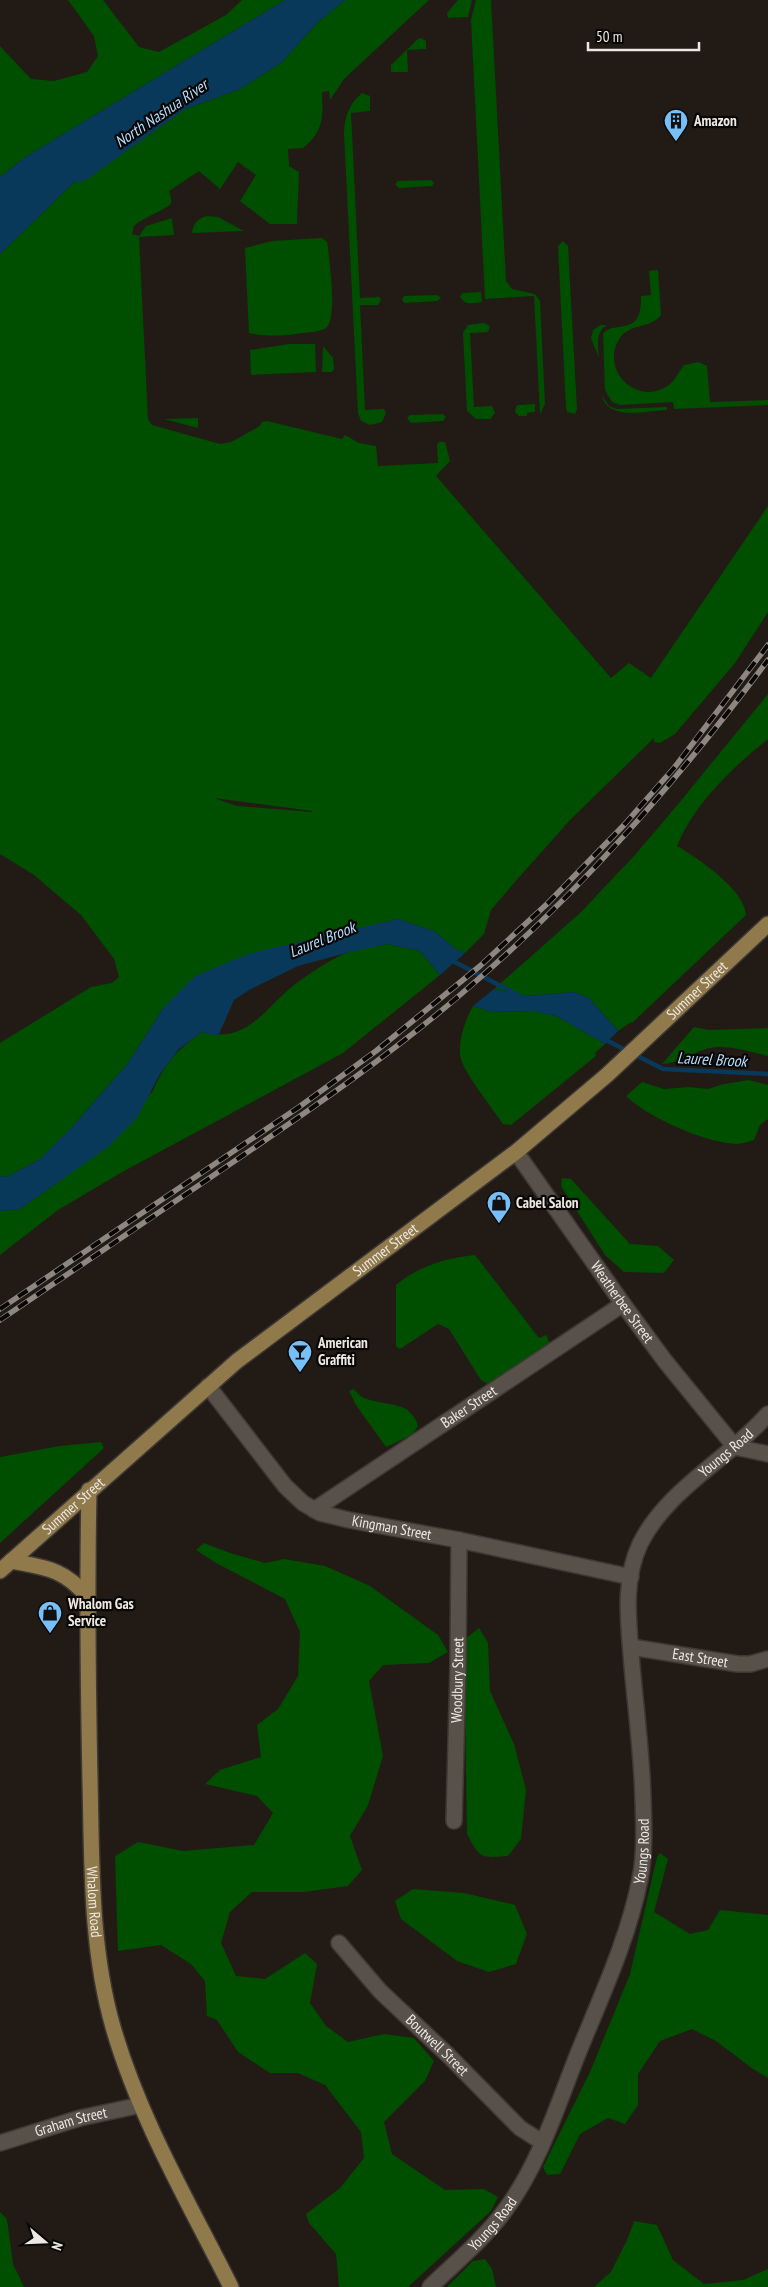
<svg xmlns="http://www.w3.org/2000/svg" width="768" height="2287" viewBox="0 0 768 2287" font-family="'PT Sans Narrow',sans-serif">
<rect width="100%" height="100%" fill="#221b15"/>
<path fill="#004e00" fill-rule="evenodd" d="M68,0H103L139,47L159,52L226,15L242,0H285L27,156L0,177V46L31,79L54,81L87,72L98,56L94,36Z
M345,0H429L344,79L330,100L329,91L322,92C323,116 324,132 303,148L288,149L289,166L299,172L297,224H270L240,201L256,175L238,162L220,189L199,171L169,191C170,194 172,200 171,203C170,208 140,219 134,226L132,234L139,236L146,226L172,218L174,235L139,237L148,419L152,425L220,444L231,442L260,426L262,422L267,421L342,439L345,435L359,443L376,446L378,466L438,463L437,445L439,442H445L450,461L436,476L611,678L629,663L651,678L768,506V612L735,663L675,734L660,743L654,742V738L570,820L514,883L491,910L484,934L465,953L457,950L434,931L398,919L352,931L164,1007L128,1063L73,1126L39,1160L6,1177L0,1176V1043L91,987L112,983L119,977L114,959L81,915L34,875L0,854V254L105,152L114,139L151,113L186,109L240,89L281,63L318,22ZM214,798L312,811V812L237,806Z
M458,0H472L468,17L448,18L447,13Z
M476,0H491L506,281L512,289L535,294L540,301L545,404L540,414L534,296L485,299L471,20Z
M421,38L426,41V49L407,50L408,72H391V65L418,39Z
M362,93L370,96V111L351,113L360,298L379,297L381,300L378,305H360L365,410L384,409L386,413L382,422L370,425L361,421L358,413L344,133C344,117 350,103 362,93Z
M431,180L434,183L432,186L399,188L395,184L398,181Z
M206,216L218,217L244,231L192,233C193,224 197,219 206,216Z
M322,238L327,242L328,247C329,264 338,317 326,328C320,332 310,332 303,333C285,336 267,337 249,333L245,248L272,241Z
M563,241L568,246L577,409L575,414L567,412L566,408L558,246Z
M658,270L661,315C651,330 627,321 617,343C604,372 635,403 664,388C674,383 678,373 684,365L699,362L707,366L710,402L768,400V405L674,409L673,402L620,405L612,402L605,390L603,334C616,319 642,339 641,296L651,295L649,271Z
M481,292L482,302C473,303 464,306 460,296L463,293Z
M437,295L441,298L437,301L405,303L402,300L404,296Z
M484,323L490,326L488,332L470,333L474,407L492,406L495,413L490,419H476L467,411L463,333L468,325Z
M601,325H607C595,332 598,346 599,358L591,338L593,330Z
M289,344H315L316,372L251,375L250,350Z
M323,346L333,358L334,369L332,372H322Z
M602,396L609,406L617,409L667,407V410C647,411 608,421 602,396Z
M535,404V412L527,413V416H519L515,412L516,407L518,405Z
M443,414L446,417L443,421L411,423L407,418L410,415Z
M198,418V428L164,419Z
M768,694V739C732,768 695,803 677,846C698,858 745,890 746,915L632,1023L631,1022L618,1031L589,998L574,992L527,996L494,989L580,913L635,855L679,803Z
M387,944L420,951L440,975L343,1053L124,1171L58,1210L0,1255V1211L20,1209L72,1172L153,1091C164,1064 178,1049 202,1032C242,1043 259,1017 286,992C297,981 331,959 346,953C359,948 374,947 387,944Z
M473,1006L492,1012L533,1011L556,1016L605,1044L595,1053L596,1056L511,1125L503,1124C493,1109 462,1071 460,1055C459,1039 465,1020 473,1006Z
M694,1027L708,1030L768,1028V1056C751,1052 727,1044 710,1048C692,1052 682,1063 662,1064Z
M749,1080L768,1085V1119L760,1125L754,1140C748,1142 741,1144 735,1144C704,1142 649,1118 626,1096L642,1082L664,1089L689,1087L708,1089L724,1084Z
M562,1178L571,1179L630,1244L658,1246L674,1260L664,1273L624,1272L605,1255L561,1186Z
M475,1255L539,1338L546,1335C550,1341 550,1345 546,1351L488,1384L481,1380L449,1329L438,1324L400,1349L396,1346V1285C418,1266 447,1258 475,1255Z
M353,1389C356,1391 359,1395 362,1397C383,1407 411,1399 418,1426L412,1435L386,1447L356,1405L349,1391Z
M101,1442L104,1448L0,1543V1457L60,1446Z
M204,1543L230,1553L265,1563L284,1559L325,1566L370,1586L438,1635L448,1652L429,1663L383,1665L369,1681L383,1756L368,1805L350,1836L362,1870L348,1886L304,1892H252L230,1912L221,1943L236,1976L265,1979L305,1953L317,1964L310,2003L326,2026L348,2042L384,2034L414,2038L434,2061L425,2081L384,2122L392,2154L445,2190L484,2189L498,2197L491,2211L408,2287H339L336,2254L309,2223L306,2214L340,2188L364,2158L361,2132L325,2085L298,2073H270L238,2052L217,2020L207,2016L205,1981L191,1964L161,1945L118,1951L115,1856L138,1842L183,1851L254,1845L273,1813L257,1796L205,1784L220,1770L261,1757L257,1725L278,1709L298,1676L300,1632L285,1599L216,1563L196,1550Z
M479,1628L488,1643L490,1691L514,1744L526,1790L521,1839L508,1856C481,1858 480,1859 467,1834L464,1640Z
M660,1853L668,1859L654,1912L690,1934L708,1930L720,1910L768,1915V2078L753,2069L716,2041L692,2029L660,2041L638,2074V2105L625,2124L608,2118L580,2134L560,2174L547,2175L543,2167L590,2072L630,1974L657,1857Z
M413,1889L464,1893L515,1905L527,1934L516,1964L489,1972L457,1961L401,1919L395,1901Z
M0,2212L7,2219L13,2264L24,2287H0Z
M634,2221L657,2225L673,2260L704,2284L743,2280L768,2269V2287H594L611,2272L628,2238Z
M485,2259L492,2269L496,2287H447L473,2261Z"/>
<path fill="#08395a" d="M285,0H345L318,22L281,63L240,89L186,109L151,113L114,139L105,152L0,254V177L27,156Z
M398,919L434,931L457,950L465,953L440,975L420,951L387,944L346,953L298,966L249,990L234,1000L218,1036L202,1032L179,1049L160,1074L137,1118L108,1147L20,1209L0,1211V1176L6,1177L39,1160L73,1126L128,1063L164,1007L195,976L248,954Z
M494,989L527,996L574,992L589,998L618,1031L605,1044L556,1016L533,1011L492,1012L473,1006Z"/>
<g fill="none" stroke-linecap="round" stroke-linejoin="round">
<path stroke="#08395a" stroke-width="4.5" d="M451,960L520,996
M604,1039L663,1069L768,1074"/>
<path stroke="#08395a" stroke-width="26" d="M79,169L187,92"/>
<defs>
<g id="minor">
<path id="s1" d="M516,1152L623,1304L665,1361L735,1447L768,1454"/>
<path id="s2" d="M208,1386L285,1486L303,1503L320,1513L349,1520L459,1540L631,1577"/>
<path id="s3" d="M314,1510L623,1304"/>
<path id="s4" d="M631,1647L738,1664H750L768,1659"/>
<path id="s5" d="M454,1821L458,1666L459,1540"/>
<path id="s6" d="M339,1943L380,1991L448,2055L520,2128L542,2142"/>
<path id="s7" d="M0,2143L80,2118L141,2105"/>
<path id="s8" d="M430,2287C456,2262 485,2238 506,2209C539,2164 557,2107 577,2056C600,1999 628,1940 640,1879C645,1854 644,1826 643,1800C642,1755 636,1711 632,1666C629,1626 622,1582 640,1544C667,1489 729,1459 768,1414"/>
</g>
<g id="major">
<path id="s9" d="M89,1490C87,1587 88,1684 90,1780C92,1863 90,1947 113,2027C139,2118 189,2203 231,2287"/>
<path d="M11,1561C46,1568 62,1568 87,1596"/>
<path id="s10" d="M0,1571L237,1361L516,1152L607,1075L768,924"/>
</g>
</defs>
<use href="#minor" stroke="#3d3834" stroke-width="18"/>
<use href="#major" stroke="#3d3834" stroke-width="18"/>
<use href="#minor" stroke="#585149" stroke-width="15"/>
<use href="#major" stroke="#907a4c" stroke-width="15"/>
<defs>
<path id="rail" d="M0,1309L299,1107L376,1051L480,966L548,903L624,825L674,768L768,645
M0,1320C81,1265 162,1211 242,1156C317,1105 391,1054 460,995C578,895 675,784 768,660"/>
</defs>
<use href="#rail" stroke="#8d8782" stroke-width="5.5"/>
<use href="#rail" stroke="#090705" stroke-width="4" stroke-dasharray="11" stroke-linecap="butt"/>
</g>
<defs>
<symbol id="building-pin" viewBox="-11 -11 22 30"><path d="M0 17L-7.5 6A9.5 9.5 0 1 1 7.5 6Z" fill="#77bff7" stroke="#090705"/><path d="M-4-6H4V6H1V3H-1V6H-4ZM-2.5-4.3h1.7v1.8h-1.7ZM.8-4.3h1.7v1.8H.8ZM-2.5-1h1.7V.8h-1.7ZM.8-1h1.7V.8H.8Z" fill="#111"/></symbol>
<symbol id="shop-pin" viewBox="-11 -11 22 30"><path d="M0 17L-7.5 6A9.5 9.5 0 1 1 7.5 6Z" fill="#77bff7" stroke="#090705"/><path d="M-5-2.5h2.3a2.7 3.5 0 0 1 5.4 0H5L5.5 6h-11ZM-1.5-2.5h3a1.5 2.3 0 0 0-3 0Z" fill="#111"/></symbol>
<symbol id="bar-pin" viewBox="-11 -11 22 30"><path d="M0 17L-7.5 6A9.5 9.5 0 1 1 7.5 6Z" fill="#77bff7" stroke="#090705"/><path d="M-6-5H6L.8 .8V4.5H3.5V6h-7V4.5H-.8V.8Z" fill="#111"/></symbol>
</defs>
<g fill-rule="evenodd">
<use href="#building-pin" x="662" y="107" width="28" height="38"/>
<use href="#shop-pin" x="485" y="1189" width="28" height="38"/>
<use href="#bar-pin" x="286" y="1338" width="28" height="38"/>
<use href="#shop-pin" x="36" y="1599" width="28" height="38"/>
</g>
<g text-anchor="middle" stroke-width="4.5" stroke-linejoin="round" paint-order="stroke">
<g font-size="15" font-weight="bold" fill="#ede8e4" stroke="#090705" text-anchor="start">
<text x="694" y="126">Amazon</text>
<text x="516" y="1208">Cabel Salon</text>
<text x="318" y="1348">American<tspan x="318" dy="17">Graffiti</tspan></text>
<text x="68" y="1609">Whalom Gas<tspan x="68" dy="17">Service</tspan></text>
</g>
<g font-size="15" fill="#ede8e4" stroke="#090705">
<text dy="5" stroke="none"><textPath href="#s10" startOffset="908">Summer Street</textPath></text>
<text dy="5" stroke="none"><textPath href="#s10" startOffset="502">Summer Street</textPath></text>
<text dy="5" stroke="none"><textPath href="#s1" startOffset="184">Weatherbee Street</textPath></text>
<text dy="5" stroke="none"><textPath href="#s3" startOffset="186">Baker Street</textPath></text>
<text dy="5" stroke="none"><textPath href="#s8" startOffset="930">Youngs Road</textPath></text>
<text dy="5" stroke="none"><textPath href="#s10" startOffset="98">Summer Street</textPath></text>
<text dy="5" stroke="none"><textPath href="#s2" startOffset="244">Kingman Street</textPath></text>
<text dy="5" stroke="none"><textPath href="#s4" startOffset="70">East Street</textPath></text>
<text dy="5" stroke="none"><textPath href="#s5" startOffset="141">Woodbury Street</textPath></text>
<text dy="5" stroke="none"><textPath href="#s8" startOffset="494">Youngs Road</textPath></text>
<text dy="5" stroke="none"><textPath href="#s9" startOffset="412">Whalom Road</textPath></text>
<text dy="5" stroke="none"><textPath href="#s6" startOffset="142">Boutwell Street</textPath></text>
<text dy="5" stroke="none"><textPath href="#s7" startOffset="74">Graham Street</textPath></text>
<text dy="5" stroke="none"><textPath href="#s8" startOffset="89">Youngs Road</textPath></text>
</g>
<g font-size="16" font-style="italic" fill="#b5dcfe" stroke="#090705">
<text transform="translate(161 113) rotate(-34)" y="6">North Nashua River</text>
<text transform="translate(322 939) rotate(-22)" y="6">Laurel Brook</text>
<text transform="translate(712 1059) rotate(3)" y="6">Laurel Brook</text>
</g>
</g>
<g transform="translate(45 2242) rotate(109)" stroke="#090705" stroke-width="4" paint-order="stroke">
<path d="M0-4L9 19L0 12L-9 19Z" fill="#ede8e4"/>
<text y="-8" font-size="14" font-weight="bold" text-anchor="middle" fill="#ede8e4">N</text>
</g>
<path d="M588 42v8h111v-8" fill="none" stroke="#ede8e4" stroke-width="2.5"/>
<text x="596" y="42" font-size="15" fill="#ede8e4" stroke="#090705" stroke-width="4" paint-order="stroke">50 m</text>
</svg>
